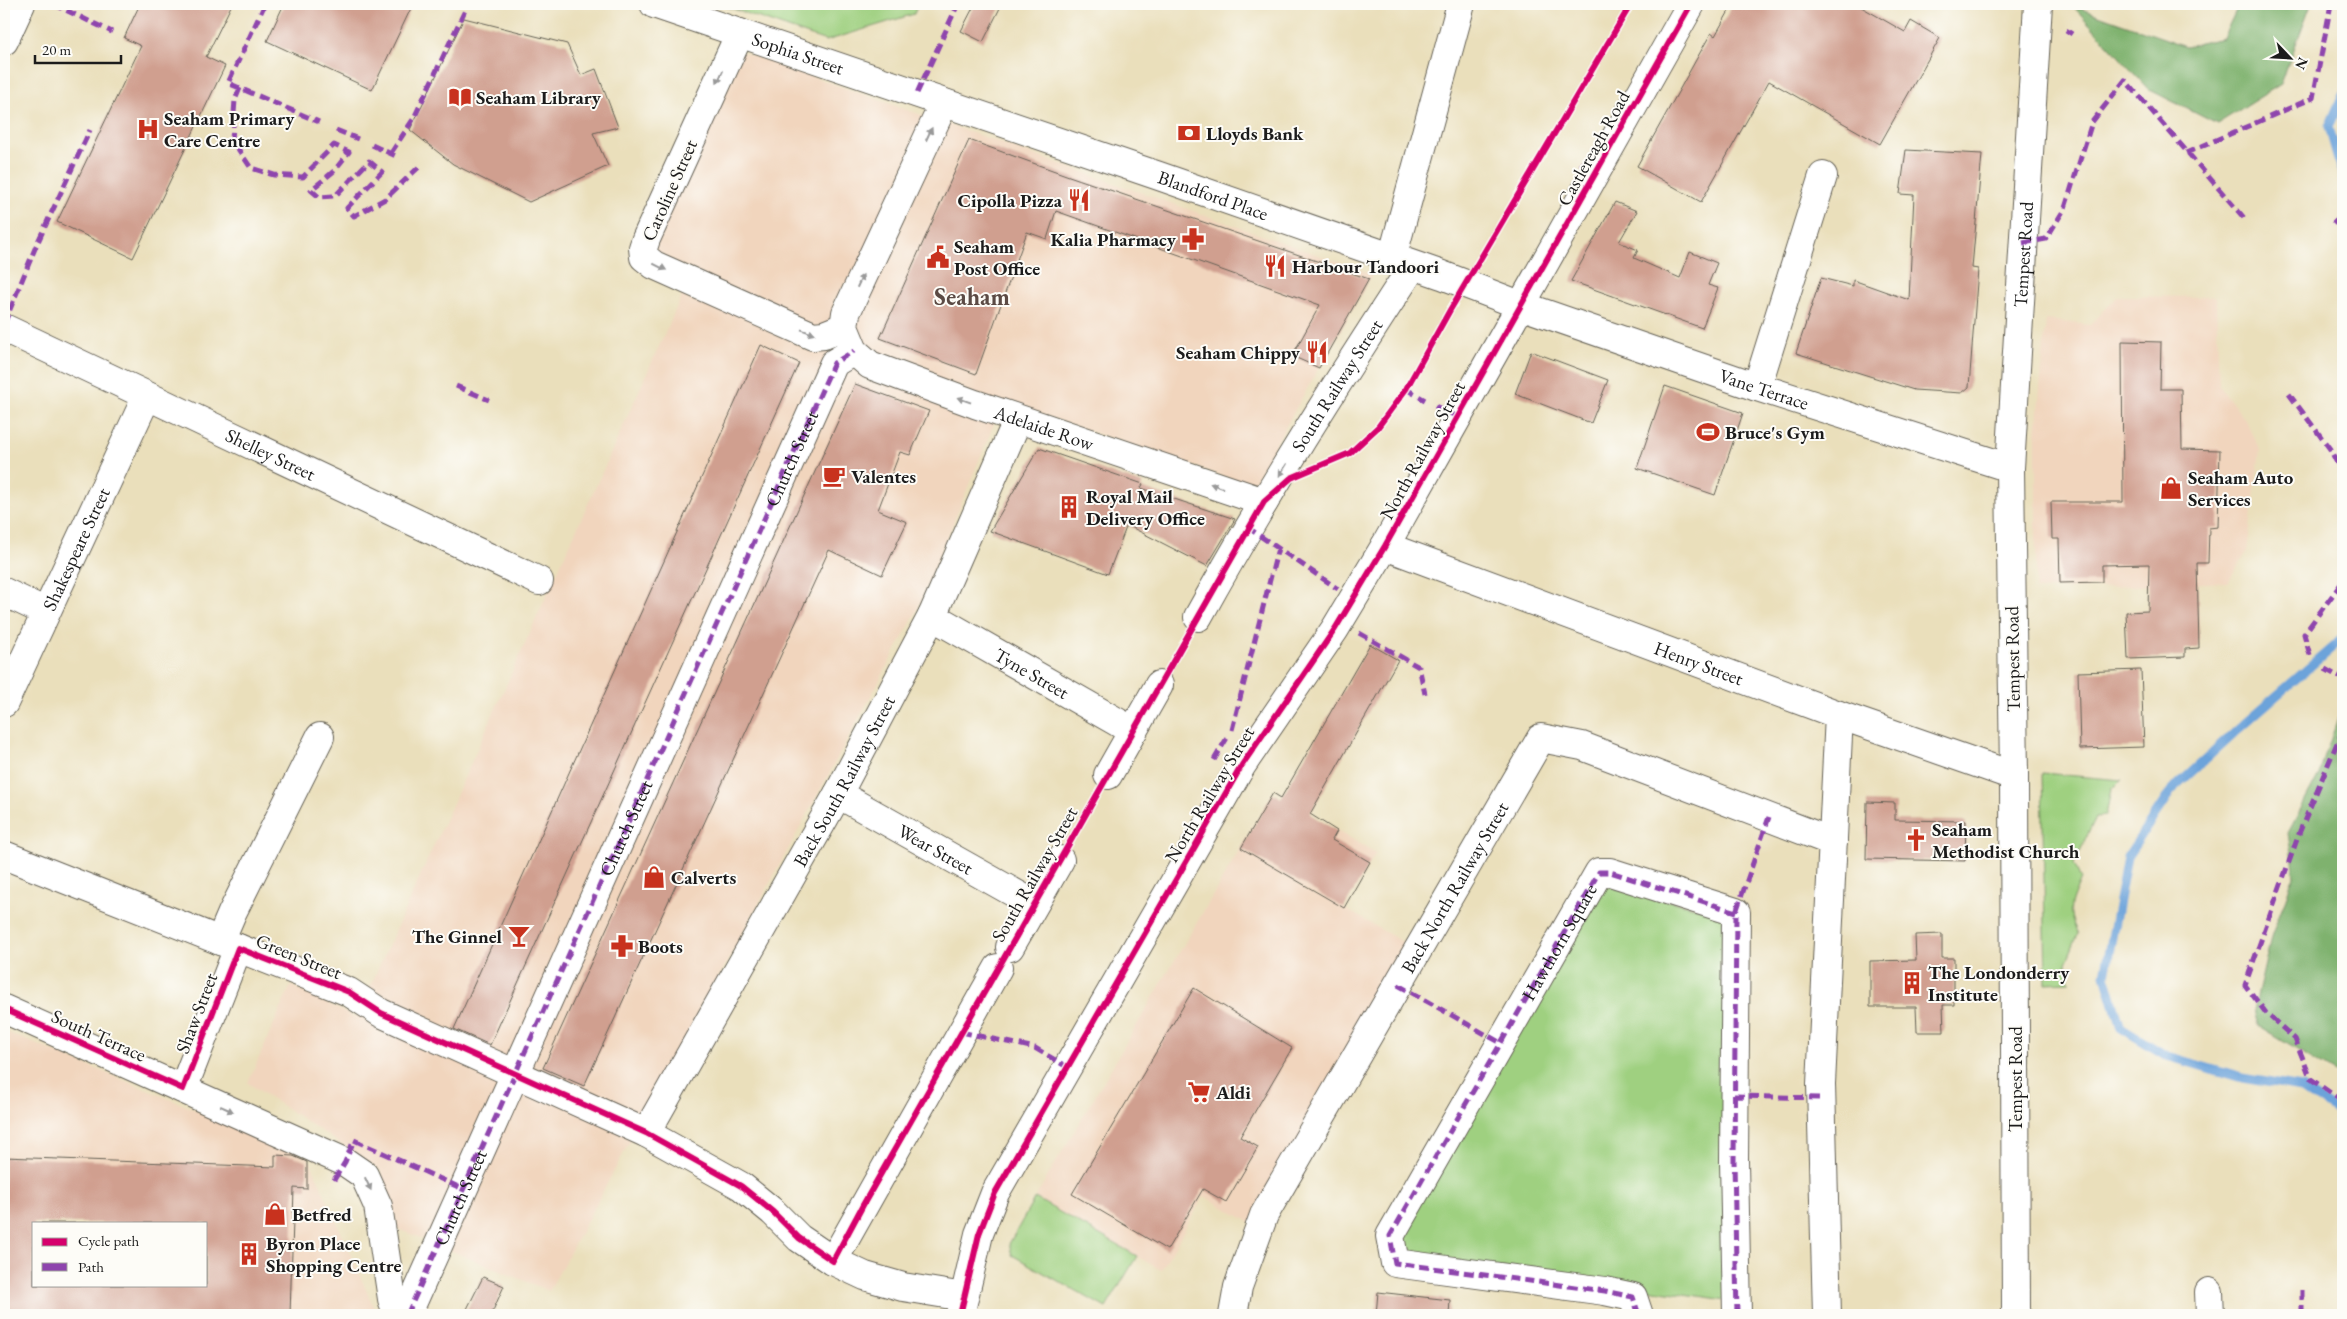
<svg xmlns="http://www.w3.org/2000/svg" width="2347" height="1319" viewBox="0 0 2347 1319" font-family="'EB Garamond',serif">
<rect width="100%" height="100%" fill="#fdfcf7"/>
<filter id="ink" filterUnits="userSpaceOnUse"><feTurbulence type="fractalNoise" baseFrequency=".02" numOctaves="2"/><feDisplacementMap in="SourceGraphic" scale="10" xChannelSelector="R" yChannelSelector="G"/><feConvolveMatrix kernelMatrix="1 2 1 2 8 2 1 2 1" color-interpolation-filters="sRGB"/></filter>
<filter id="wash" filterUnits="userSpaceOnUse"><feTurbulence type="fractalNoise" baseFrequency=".0096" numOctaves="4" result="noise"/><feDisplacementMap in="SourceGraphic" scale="20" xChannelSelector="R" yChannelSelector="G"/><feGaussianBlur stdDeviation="1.12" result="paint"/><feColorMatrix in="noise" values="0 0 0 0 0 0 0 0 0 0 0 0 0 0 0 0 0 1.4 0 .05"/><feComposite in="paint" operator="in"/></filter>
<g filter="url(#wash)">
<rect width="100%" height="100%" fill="#eadfbb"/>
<path fill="#f1d5bd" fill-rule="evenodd" d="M740,51L1372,274L1252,486L1003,402L916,613L549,1291L396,1228L380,1170L248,1083L291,985L356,1018L693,271L645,251Z
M2118,296L2216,297L2219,385L2245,420L2260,450L2247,552L2228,582L2036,590V434L2046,320L2090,325Z
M1273,793L1376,853L1344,908L1413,948L1253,1224L1204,1196L1161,1270L1035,1198Z
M4,1031L308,1156L377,1315H4ZM34,1223H206V1285H34Z"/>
<path fill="#9fd080" stroke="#5e764e" d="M719,4H918L914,14L826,41Z
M2042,773L2122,780L2111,789L2106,816L2096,817L2074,864L2081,879C2071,904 2065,908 2078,934L2066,963L2069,982L2046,983Z
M1603,885L1727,915V1300L1399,1255L1393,1238Z
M1035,1198L1137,1256L1106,1308L1012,1255L1009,1244Z"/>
<path fill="#7fb26e" stroke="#4e6745" d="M2239,4H2311L2281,84L2217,124L2148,89L2073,6L2186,46L2223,38Z
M2343,704V1078L2258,1026L2254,1010L2272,934L2294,876L2288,833L2318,776Z"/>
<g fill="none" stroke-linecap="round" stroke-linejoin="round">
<path stroke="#6ca3da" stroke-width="9" d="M2343,94L2329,127L2343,177
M2343,638L2244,724L2171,791L2127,857L2105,975L2121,1028L2167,1056L2242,1078L2302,1088L2343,1116"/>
</g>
<g id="blocks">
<path fill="#d09f8f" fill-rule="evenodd" d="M140,4H232L206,57L225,66L133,258L57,222L141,46L124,38Z
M284,4H413L372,90L267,41Z
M975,4H1002L983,42L961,31Z
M1733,4H1856L1905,32L1911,21L1940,38L1880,144L1769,81L1701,202L1637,166L1711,33L1715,36Z
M464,18L567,44L581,75L596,69L618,127L593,133L608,166L529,202L453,164L410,130Z
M969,140L1069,176L1369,279L1319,368L1292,356L1320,305L1056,211L1047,239L1027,232L976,374L880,338Z
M1906,150L1982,154L1972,268L1978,269L1969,387L1962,393L1914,390L1796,353L1821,278L1853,286V280L1909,300L1914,195L1900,194Z
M1615,202L1637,211L1619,242L1638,250L1634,258L1680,278L1690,252L1717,263L1708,285L1718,288L1702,328L1571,281Z
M2122,341L2161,342L2160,389H2181L2182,449L2220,450L2218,527L2209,528L2208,563H2197L2199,648L2185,649V657L2128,659L2126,612L2148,611L2149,564L2102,565V582L2060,583L2059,539H2052L2051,502H2123Z
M761,345L799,363L490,1045L454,1029Z
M1531,351L1608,380L1591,423L1515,394Z
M855,384L929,411L910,455L900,452L878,510L907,522L882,575L829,550L584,1086L543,1068Z
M1665,386L1743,413L1715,495L1637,468Z
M1039,448L1143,484L1141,488L1235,519L1207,566L1127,525L1108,574L990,531Z
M1370,644L1398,660L1310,814L1337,831L1332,840L1370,862L1344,908L1241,848L1273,793L1281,798Z
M2141,670L2144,747L2080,749L2078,672Z
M1867,802L1895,803V820L1966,821L1965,861L1866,859Z
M1942,934V958H1954V1005H1943L1944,1032H1917L1916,1007H1870V961L1916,960L1915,935Z
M1194,988L1292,1048L1240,1137L1258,1147L1226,1202L1203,1189L1167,1250L1072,1194Z
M275,1155L293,1156L307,1162V1189L294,1188L290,1315H4V1157L275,1167ZM34,1223H206V1285H34Z
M483,1277L504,1286L491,1315H464Z
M1378,1292L1450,1300L1449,1315H1376Z"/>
</g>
</g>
<g filter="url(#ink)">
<use href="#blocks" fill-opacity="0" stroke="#646054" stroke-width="1"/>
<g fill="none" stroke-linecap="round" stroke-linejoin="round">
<defs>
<g id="street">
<path id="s1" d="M654,4L1159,176L1442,275L1520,305L1757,387L2010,468"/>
<path d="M740,33L646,239L643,248L644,257L654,265L813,336L824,335L844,327"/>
<path d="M4,41L21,4"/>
<path id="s2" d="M944,103L846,313L844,327L854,351L870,365L975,404L1264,502"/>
<path d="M1392,258L1461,4"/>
<path id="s3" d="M4,328L539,581"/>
<path d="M1757,387L1823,176"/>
<path id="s4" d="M1385,546L1839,715L2014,776"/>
<path d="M4,592L46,612"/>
<path id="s5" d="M932,616L1133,731"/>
<path id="s6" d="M1198,617C1264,497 1338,381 1413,266"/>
<path id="s7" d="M4,703L147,396"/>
<path d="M1108,775L1159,685"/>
<path id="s8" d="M838,794L1034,904"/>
<path d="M4,855L349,992L381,1013L646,1133L741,1186L773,1212L799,1238L833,1261L865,1276L903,1287L964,1297"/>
<path d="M220,941L232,913L320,737"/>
<path d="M1010,947L1060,860"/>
<path d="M4,1009L345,1162L364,1175L378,1206L392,1299L398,1315"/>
<path d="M183,1089L238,948"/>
<path id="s9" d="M646,1133L838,794L932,616L1018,419"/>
<path d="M833,1261L998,968"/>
<path d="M2209,1292L2210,1315"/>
<path id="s10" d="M407,1315L834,363L854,351"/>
<path d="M960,1315L979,1234L995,1193L1242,765L1335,629L1385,546L1691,4"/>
<path id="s11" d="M1233,1315L1238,1287L1264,1215L1541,738L1582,746L1833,842"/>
<path id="s12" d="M1639,1315L1633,1297L1605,1291L1395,1263L1390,1236L1599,872H1610L1736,912L1734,1161L1737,1315"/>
<path d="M1827,1315L1821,1084L1839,715"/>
</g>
<g id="secondary">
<path id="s13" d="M2016,1315L2014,776L2010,468L2038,4"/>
</g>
</defs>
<use href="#street" stroke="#646054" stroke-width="30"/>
<use href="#secondary" stroke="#646054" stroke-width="30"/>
<use href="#street" stroke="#fff" stroke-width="28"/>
<use href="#secondary" stroke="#fff" stroke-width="28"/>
<path stroke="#8e44ad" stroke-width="5" stroke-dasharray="10 5" stroke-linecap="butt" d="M53,4L112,32
M265,4L228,83L319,122
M2066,30L2072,34
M240,88L235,100L232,140L251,168L274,175L303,177L334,145L349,152L334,171L311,190L319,197L335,196L369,161L382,172L347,208L354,216L385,199L420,166
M917,93L958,4
M336,130L358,139
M372,145L396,156
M391,153L414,118L468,4
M2186,153L2313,98L2331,4
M1580,163L1597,170
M2333,224L2343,214
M2023,243L2046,239L2065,208L2092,122L2125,80L2245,219
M4,324L36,246L90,130
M456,386L489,400
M1406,389L1425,400
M2289,394L2330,449L2343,475
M1435,406L1458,417
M1247,527L1338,589
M1359,633L1419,667L1425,694
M2310,655L2304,634L2343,581
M2325,669L2343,679
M2343,729L2300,831L2245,985L2266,1013L2295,1039L2311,1079L2343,1102
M1232,730L1278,548
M1214,760L1227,738
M1398,985L1501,1043
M961,1032L1035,1048L1067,1067
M1734,1096L1821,1098
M334,1180L345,1162L354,1140L463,1189
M407,1315L834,363L854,351
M1639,1315L1633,1297L1605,1291L1395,1263L1390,1236L1599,872H1610L1736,912
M1737,1315L1734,1161L1736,912L1769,817
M2302,1315V1288"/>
<defs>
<path id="cycleway" d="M4,1009L183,1089L238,948L349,992L381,1013L646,1133L741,1186L773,1212L799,1238L833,1261L863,1205L1264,502L1291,478L1350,453L1378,427L1406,389L1450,310L1631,4
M960,1315L979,1234L995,1193L1242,765L1335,629L1385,546L1691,4"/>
</defs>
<use href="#cycleway" stroke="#fdfcf7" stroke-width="9"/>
<use href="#cycleway" stroke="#d6006c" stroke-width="6"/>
</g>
<defs><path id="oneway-solid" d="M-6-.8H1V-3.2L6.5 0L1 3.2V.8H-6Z" transform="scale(1.25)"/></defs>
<g fill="#999">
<use href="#oneway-solid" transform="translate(720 77) rotate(115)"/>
<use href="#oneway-solid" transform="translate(929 134) rotate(-65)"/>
<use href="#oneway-solid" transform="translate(660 267) rotate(26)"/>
<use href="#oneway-solid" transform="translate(860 281) rotate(-65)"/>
<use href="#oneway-solid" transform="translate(808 332) rotate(20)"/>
<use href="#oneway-solid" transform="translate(964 400) rotate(-160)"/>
<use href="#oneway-solid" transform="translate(1283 470) rotate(122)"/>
<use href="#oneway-solid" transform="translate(1217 486) rotate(-161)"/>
<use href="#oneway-solid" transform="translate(227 1109) rotate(25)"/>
<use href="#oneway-solid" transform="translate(368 1184) rotate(65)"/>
</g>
</g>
<defs>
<symbol id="library-bare" viewBox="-9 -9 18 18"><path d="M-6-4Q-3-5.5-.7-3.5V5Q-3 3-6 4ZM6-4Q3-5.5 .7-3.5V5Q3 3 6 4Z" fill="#c8321e" stroke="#fdfcf7" stroke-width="2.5" paint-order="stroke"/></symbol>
<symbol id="hospital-bare" viewBox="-9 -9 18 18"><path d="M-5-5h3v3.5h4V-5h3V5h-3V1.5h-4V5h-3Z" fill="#c8321e" stroke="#fdfcf7" stroke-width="2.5" paint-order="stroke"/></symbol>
<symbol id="bank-bare" viewBox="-9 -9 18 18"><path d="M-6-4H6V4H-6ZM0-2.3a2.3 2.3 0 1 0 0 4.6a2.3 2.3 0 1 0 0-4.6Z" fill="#c8321e" stroke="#fdfcf7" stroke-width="2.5" paint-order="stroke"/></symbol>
<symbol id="restaurant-bare" viewBox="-9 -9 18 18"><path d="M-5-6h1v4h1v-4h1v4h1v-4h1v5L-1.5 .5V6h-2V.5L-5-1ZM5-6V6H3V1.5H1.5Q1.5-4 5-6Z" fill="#c8321e" stroke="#fdfcf7" stroke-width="2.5" paint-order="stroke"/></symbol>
<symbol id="pharmacy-bare" viewBox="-9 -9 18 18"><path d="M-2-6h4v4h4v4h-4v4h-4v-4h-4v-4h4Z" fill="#c8321e" stroke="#fdfcf7" stroke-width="2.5" paint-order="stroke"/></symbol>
<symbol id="civic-bare" viewBox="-9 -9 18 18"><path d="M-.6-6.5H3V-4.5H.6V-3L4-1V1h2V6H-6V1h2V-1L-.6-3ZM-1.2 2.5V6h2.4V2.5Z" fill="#c8321e" stroke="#fdfcf7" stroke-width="2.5" paint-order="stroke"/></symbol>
<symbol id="stadium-bare" viewBox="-9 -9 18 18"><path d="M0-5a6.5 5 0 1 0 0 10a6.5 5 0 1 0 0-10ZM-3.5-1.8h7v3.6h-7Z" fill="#c8321e" stroke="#fdfcf7" stroke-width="2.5" paint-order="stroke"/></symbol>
<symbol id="cafe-bare" viewBox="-9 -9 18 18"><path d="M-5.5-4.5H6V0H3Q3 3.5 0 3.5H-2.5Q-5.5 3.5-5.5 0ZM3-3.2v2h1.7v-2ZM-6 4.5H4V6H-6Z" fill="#c8321e" stroke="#fdfcf7" stroke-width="2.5" paint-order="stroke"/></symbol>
<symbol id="shop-bare" viewBox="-9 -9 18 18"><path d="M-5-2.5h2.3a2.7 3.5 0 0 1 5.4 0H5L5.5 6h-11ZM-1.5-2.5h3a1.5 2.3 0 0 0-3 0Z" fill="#c8321e" stroke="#fdfcf7" stroke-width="2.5" paint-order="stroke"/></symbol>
<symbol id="building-bare" viewBox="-9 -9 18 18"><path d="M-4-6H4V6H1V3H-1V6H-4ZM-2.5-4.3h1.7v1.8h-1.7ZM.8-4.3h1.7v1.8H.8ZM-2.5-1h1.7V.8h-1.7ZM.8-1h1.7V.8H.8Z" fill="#c8321e" stroke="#fdfcf7" stroke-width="2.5" paint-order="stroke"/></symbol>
<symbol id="church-bare" viewBox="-9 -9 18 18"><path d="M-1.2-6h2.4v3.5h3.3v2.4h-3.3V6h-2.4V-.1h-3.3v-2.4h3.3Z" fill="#c8321e" stroke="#fdfcf7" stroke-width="2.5" paint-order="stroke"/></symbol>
<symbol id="bar-bare" viewBox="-9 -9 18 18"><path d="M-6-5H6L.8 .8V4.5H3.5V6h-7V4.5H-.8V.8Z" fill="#c8321e" stroke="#fdfcf7" stroke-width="2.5" paint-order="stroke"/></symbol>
<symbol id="supermarket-bare" viewBox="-9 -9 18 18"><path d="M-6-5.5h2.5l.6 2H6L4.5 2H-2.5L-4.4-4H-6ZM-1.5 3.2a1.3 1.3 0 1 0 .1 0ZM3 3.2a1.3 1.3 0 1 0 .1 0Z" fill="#c8321e" stroke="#fdfcf7" stroke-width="2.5" paint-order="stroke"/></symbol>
</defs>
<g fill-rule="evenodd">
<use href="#library-bare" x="444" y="81" width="32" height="32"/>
<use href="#hospital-bare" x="132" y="113" width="32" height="32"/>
<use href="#bank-bare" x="1173" y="117" width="32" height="32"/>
<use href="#restaurant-bare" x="1063" y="184" width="32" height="32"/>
<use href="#pharmacy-bare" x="1177" y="223" width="32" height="32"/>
<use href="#civic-bare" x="922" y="241" width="32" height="32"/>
<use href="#restaurant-bare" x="1259" y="250" width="32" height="32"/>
<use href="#restaurant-bare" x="1301" y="336" width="32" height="32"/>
<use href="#stadium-bare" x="1692" y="416" width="32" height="32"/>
<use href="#cafe-bare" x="818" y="460" width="32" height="32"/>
<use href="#shop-bare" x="2155" y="472" width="32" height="32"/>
<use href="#building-bare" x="1053" y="491" width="32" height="32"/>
<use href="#church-bare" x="1900" y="824" width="32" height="32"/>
<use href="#shop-bare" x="638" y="861" width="32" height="32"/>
<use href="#bar-bare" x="503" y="920" width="32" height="32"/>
<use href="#pharmacy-bare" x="606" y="930" width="32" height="32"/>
<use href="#building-bare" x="1896" y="967" width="32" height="32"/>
<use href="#supermarket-bare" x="1183" y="1076" width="32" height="32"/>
<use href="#shop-bare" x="259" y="1198" width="32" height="32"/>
<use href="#building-bare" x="233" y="1238" width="32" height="32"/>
</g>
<g text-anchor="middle" stroke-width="4" stroke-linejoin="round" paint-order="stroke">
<g font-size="19" fill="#1c1c1c" stroke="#fdfcf7">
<text dy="7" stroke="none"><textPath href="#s1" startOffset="152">Sophia Street</textPath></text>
<text transform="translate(1593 148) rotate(-61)" y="7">Castlereagh Road</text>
<text transform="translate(669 190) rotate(-66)" y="7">Caroline Street</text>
<text dy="7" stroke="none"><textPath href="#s1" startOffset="591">Blandford Place</textPath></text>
<text dy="7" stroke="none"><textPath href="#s13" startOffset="1061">Tempest Road</textPath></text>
<text dy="7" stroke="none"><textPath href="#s6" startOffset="270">South Railway Street</textPath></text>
<text dy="7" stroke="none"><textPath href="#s1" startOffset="1175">Vane Terrace</textPath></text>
<text dy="7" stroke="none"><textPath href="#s2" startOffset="478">Adelaide Row</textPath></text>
<text transform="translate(1422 450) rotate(-61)" y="7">North Railway Street</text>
<text dy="7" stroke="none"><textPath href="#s3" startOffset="295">Shelley Street</textPath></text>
<text dy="7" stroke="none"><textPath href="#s10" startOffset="939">Church Street</textPath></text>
<text dy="7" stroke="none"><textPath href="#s7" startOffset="170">Shakespeare Street</textPath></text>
<text transform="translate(2012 659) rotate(-91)" y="7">Tempest Road</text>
<text dy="7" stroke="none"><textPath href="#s4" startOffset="335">Henry Street</textPath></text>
<text dy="7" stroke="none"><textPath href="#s5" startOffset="115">Tyne Street</textPath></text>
<text dy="7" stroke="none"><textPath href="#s9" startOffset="404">Back South Railway Street</textPath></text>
<text transform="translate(1209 794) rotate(-59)" y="7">North Railway Street</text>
<text dy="7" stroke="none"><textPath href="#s10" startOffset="534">Church Street</textPath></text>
<text dy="7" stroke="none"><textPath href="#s8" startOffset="112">Wear Street</textPath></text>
<text transform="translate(1034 874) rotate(-60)" y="7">South Railway Street</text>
<text dy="7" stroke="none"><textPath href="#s11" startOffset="484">Back North Railway Street</textPath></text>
<text dy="7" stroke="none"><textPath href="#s12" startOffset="626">Hawthorn Square</textPath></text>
<text transform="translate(299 956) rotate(22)" y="7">Green Street</text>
<text transform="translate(196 1013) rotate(-69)" y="7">Shaw Street</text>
<text transform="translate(99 1035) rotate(24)" y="7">South Terrace</text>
<text transform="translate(2015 1079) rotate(-90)" y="7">Tempest Road</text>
<text dy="7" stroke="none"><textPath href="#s10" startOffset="129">Church Street</textPath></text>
</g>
<g font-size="19" font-weight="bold" fill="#1c1c1c" stroke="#fdfcf7" text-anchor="start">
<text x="476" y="104">Seaham Library</text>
<text x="164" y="125">Seaham Primary<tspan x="164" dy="22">Care Centre</tspan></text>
<text x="1206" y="140">Lloyds Bank</text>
<text x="1062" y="207" text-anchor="end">Cipolla Pizza</text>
<text x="1176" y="246" text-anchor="end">Kalia Pharmacy</text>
<text x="954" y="253">Seaham<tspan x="954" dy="22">Post Office</tspan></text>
<text x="1292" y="273">Harbour Tandoori</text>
<text x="1300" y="359" text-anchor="end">Seaham Chippy</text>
<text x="1725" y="439">Bruce's Gym</text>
<text x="851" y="483">Valentes</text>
<text x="2188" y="484">Seaham Auto<tspan x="2188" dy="22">Services</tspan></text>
<text x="1086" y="503">Royal Mail<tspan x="1086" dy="22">Delivery Office</tspan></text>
<text x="1932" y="836">Seaham<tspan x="1932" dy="22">Methodist Church</tspan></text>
<text x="671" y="884">Calverts</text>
<text x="502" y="943" text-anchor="end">The Ginnel</text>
<text x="638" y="953">Boots</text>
<text x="1928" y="979">The Londonderry<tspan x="1928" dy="22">Institute</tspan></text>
<text x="1216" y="1099">Aldi</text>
<text x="292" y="1221">Betfred</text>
<text x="266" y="1250">Byron Place<tspan x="266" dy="22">Shopping Centre</tspan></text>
</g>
<g font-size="24" font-weight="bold" fill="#5b4a44" stroke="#fdfcf7">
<text x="972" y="305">Seaham</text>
</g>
</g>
<rect width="2347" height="1319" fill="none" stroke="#fdfcf7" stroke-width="20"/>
<rect x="32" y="1222" width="175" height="65" fill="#fdfcf7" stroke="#a3a29f"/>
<rect x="42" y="1238" width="25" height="8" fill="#d6006c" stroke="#a3a29f"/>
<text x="78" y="1246" font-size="15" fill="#1c1c1c">Cycle path</text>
<rect x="42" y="1263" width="25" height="8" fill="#8e44ad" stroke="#a3a29f"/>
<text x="78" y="1272" font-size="15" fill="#1c1c1c">Path</text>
<g transform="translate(2290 58) rotate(115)" stroke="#fdfcf7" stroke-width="4" paint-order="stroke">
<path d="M0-4L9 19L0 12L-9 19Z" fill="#1c1c1c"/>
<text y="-8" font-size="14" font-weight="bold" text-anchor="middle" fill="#1c1c1c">N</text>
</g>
<path d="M35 55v8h86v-8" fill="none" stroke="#1c1c1c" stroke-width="2.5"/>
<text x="42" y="55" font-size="15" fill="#1c1c1c" stroke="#fdfcf7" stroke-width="4" paint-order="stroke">20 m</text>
</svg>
